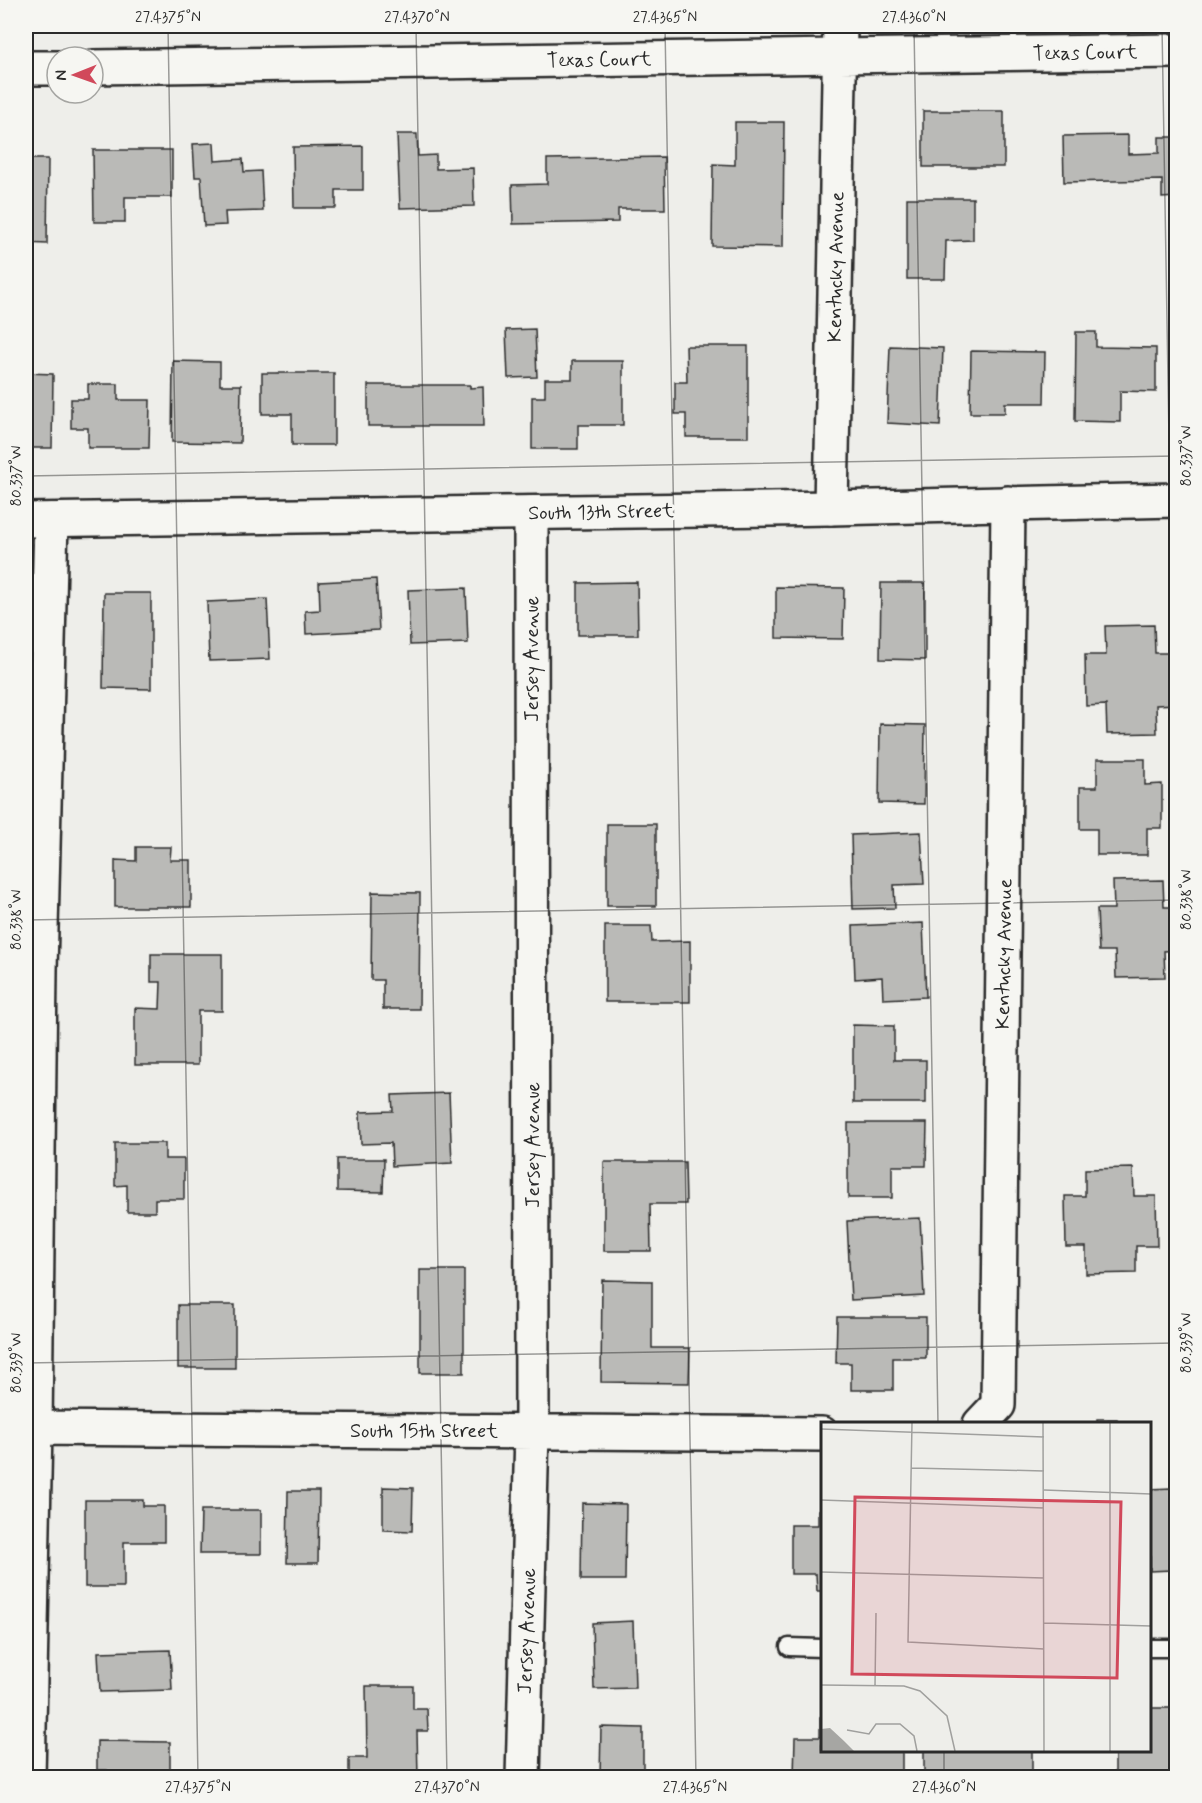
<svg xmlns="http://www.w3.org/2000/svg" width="1202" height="1803" viewBox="0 0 1202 1803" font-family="Mynerve,sans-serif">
<rect width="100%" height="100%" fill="#eeeeea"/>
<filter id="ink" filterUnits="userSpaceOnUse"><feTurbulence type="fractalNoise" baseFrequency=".0167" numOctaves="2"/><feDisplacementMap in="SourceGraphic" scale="12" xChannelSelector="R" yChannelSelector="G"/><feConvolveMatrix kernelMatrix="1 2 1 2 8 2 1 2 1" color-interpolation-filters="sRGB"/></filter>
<g filter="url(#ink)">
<path fill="#babab7" stroke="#2b2b2b" stroke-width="1.5" d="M923,111H1004V167H923Z
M735,122H784L783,247L712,246L713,164L735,165Z
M397,134H417L418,156L436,155V169L473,168L474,206L400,208Z
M1128,135V154L1159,153V137H1176V197L1162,198V180L1064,182L1063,136Z
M214,143L215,161L243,159L244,172L261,171L263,211L225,212L226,225L204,226L201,177H195L193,144Z
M363,146V190H336V208H294L293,147Z
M93,150H172V197H125V222H94Z
M664,157L665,209H618V222L513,224L512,185L547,184V159Z
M26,159H48L47,244L26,243Z
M907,198H973V240L946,241L945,279H907Z
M535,329L537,377L508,378L506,330Z
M1076,332H1096V347L1156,348V392L1120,391V422L1075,421Z
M686,346H748V437H686V414H675V382H687Z
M890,346L943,348L940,426L887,423Z
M971,351L1045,352L1044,403H1005V413H970Z
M173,361L220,362V385H241L240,443L172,442Z
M572,361H623V425H578V449H532V397H545V379H572Z
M26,373L53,374L52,448H26Z
M262,373H334V445H292V414H262Z
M88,384H118V400H150L149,448H88V428H71V399H88Z
M368,385H470V388L483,387L484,426H368Z
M376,579L379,630L306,634L305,611L320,610L319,582Z
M637,582L638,635H578V583Z
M881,583H925V660L880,659Z
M776,587L844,588L843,639L776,638Z
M466,588L468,643L410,645L408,590Z
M104,593H151V689L103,688Z
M267,599L270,659L209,661L207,602Z
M1154,625L1155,653H1176V704L1156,705L1157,733L1107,734L1106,705L1086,706L1085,655H1106L1105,626Z
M880,724L925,725L924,804L879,803Z
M1097,759H1145V785L1162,784V828H1147V855H1097V829H1080V787H1097Z
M607,824H656V906H607Z
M921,832L924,884L894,885L895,908L853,909L851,835Z
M136,847H171L170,860H191V907H115V860L136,861Z
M1163,880L1164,907H1176V950L1164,951L1165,977L1116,978L1115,951H1099L1097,909H1114L1113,881Z
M372,892L420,893L419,1009H383V980H371Z
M923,923L926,997L883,999L882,977L855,979L853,926Z
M605,926H651L652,942L690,941V1002H605Z
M151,954H222V1011H198V1065H135V1008L160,1009L161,982H151Z
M853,1025L894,1026V1060H926V1103H853Z
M449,1093L452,1163L392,1166L391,1143L361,1144L360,1112L393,1111L392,1095Z
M848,1123H927L926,1166H892V1198H848Z
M115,1143H165V1159H184V1199H155V1212H127V1185L115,1186Z
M337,1159H384L383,1192L337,1191Z
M604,1162H685L686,1204H650L651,1251H604Z
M1133,1168L1134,1196H1156L1157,1246H1136V1273L1086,1274V1247H1066L1065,1196H1085V1169Z
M920,1218L924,1296L851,1300L847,1221Z
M420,1270H464V1373H420Z
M602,1280L652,1281V1348H690L689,1383L601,1382Z
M178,1305H235V1368H178Z
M837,1317H926V1358H893V1390H851V1363H836Z
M1097,1419H1117V1424H1097Z
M383,1487L413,1488L412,1531L383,1530Z
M1171,1488L1172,1507H1176V1555H1170L1171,1570L1150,1571V1489Z
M288,1491H319L318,1563H287Z
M85,1500H143V1506H164V1542H124V1587H85Z
M582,1503L626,1504L625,1580H581Z
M201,1510H261V1554H200Z
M818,1510H822V1591H817L816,1574H791V1525H818Z
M633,1621L635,1688L594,1689L592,1623Z
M170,1650L172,1690L100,1692L98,1652Z
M366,1686H413V1709H427L428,1731H417L418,1778H349V1758H367Z
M1150,1708H1176V1778H1115V1750H1150Z
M820,1717H822V1750H902V1778H794L795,1737H820Z
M601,1727L643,1728V1778H600Z
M97,1741L170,1742V1778H107V1770H97Z
M924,1750H1032V1778H924Z"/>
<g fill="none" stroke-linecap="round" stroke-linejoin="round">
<defs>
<path id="service" d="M789,1647L822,1648
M1150,1648H1176"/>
<path id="minor" d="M93,67L1176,51
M26,68H57
M831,508L840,26
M980,1424L998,1405L1008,503
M26,1428L822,1434
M28,1778L35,1428L40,970L51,520
M523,1778L532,1431L531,513"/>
<path id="tertiary" d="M26,520L831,508L1176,500"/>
</defs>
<use href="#service" stroke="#2b2b2b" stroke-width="21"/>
<use href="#minor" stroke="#2b2b2b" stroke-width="38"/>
<use href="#tertiary" stroke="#2b2b2b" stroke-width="38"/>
<use href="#service" stroke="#f6f6f2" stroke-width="16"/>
<use href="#minor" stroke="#f6f6f2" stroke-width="33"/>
<use href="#tertiary" stroke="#f6f6f2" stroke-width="33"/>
</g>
</g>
<path fill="none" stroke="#2b2b2b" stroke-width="1.5" stroke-opacity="0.45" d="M168,26L198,1778M416,26L447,1778M665,26L696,1778M914,26L938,1424M1162,26L1176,852M26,33L431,26M26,476L1176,456M26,920L1176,900M26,1363L1176,1343M944,1750V1778"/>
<g text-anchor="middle" stroke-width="6" stroke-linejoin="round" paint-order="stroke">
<g font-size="20" fill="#2b2b2b" stroke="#f6f6f2">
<text transform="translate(1085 52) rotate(-1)" y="7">Texas Court</text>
<text transform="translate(599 59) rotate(-1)" y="7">Texas Court</text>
<text transform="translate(835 267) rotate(-89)" y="7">Kentucky Avenue</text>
<text transform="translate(601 511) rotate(-1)" y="7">South 13th Street</text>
<text transform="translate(531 659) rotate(-90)" y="7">Jersey Avenue</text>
<text transform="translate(1003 954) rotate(-89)" y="7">Kentucky Avenue</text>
<text transform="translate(532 1145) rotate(-90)" y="7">Jersey Avenue</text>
<text x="424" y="1437">South 15th Street</text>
<text transform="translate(526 1631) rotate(-88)" y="7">Jersey Avenue</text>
</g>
</g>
<g transform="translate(821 1422)">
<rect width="330" height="330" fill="#eeeeea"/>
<path d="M9,306L23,319L33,329H0V307Z" fill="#a6a6a3"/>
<path fill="none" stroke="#a0a09e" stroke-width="1.5" d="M91,1L87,220L223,227M222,1L223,329M0,7L223,15M90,46L223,49M223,68L330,72M0,78L223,86M0,150L223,156M223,201L330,204M0,263L83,264L99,269L126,294L134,329M54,264L55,191M26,308L48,312L55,302H79L93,314L96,329M289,329V1"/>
<path fill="#d1495b" fill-opacity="0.15" stroke="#d1495b" stroke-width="3" d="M34,75L300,80L296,256L31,252Z"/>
<rect width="330" height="330" fill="none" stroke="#2b2b2b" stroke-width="3"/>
</g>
<rect width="1202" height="1803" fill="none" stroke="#f6f6f2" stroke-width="66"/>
<g transform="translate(75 75) rotate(269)"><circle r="28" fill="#f6f6f2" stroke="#a5a5a2" stroke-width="1.5"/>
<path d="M0-4.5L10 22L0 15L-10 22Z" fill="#d1495b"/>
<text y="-9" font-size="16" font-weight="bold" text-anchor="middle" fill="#2b2b2b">N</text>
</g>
<rect x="33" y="33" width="1136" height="1737" fill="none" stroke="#2b2b2b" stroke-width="2"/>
<g font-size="15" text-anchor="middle" fill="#2b2b2b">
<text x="168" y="22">27.4375°N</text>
<text x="417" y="22">27.4370°N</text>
<text x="665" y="22">27.4365°N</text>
<text x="914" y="22">27.4360°N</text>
<text transform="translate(1186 456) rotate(-90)" y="5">80.337°W</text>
<text transform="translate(16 476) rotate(-90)" y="5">80.337°W</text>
<text transform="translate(1186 900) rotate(-90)" y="5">80.338°W</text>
<text transform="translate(16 920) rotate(-90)" y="5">80.338°W</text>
<text transform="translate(1186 1343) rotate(-90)" y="5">80.339°W</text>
<text transform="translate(16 1363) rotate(-90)" y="5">80.339°W</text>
<text x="198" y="1792">27.4375°N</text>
<text x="447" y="1792">27.4370°N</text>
<text x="695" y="1792">27.4365°N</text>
<text x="944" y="1792">27.4360°N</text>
</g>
</svg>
